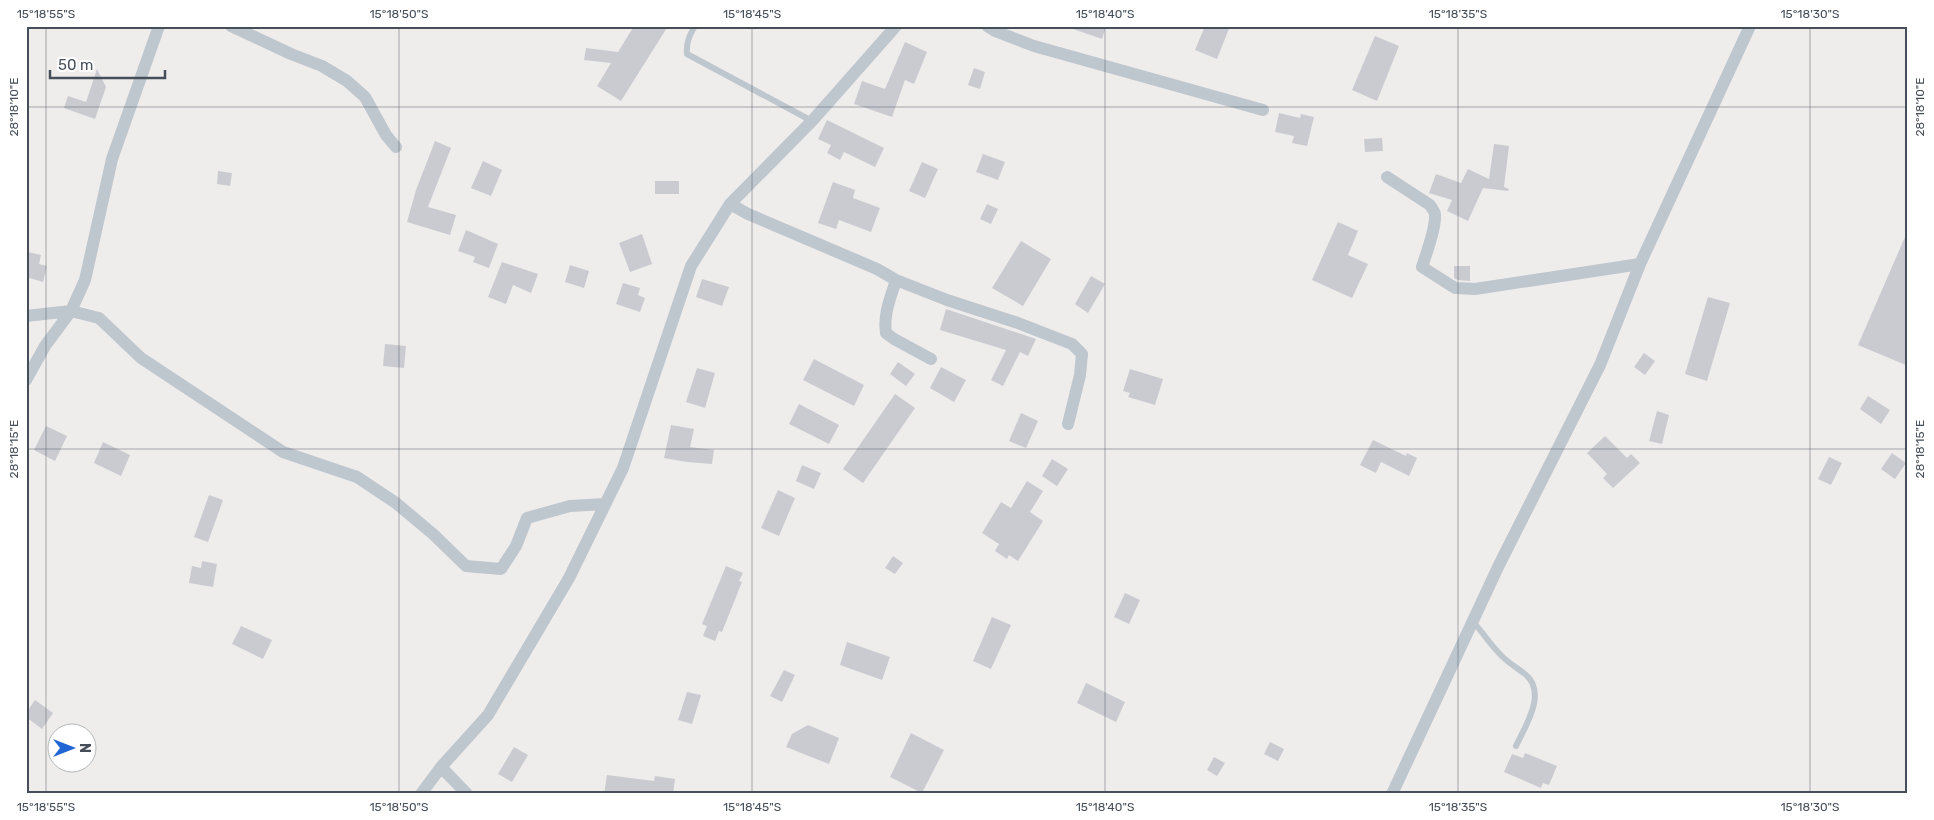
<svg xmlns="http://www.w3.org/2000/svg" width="1934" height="820" viewBox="0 0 1934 820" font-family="Rubik,sans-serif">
<rect width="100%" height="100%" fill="#efecec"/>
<path fill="#cacbd1" d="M634,26H668L621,101L597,86L611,63L584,60L586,48L618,52Z
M1070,26H1106L1102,39L1070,28Z
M1205,26H1230L1217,59L1195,50Z
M1375,36L1399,46L1377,101L1352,90Z
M905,42L927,52L914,84L905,80L892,117L854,104L862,81L885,89Z
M974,68L985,72L980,89L968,85Z
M97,69L106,87L95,119L64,108L68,96L86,102Z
M1279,113L1300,118L1301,114L1314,117L1307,146L1292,143L1294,136L1275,132Z
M827,120L884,148L875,167L844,152L840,160L827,153L831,145L818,139Z
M1382,138L1383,151L1365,152L1364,139Z
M435,141L451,148L428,207L456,215L450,235L407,222L416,190Z
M1494,144L1509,146L1504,187L1509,189L1508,191L1483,188L1468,221L1447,211L1452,200L1429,193L1436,174L1461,183L1468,169L1489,179Z
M983,154L1005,162L998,180L976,172Z
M483,161L502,170L491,196L471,188Z
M922,162L938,169L925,198L909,191Z
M218,171L232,173L230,186L217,184Z
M655,181H679V194H655Z
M833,182L855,190L853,198L880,208L871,232L839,220L836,229L818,223Z
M987,204L998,209L991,224L980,219Z
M1338,222L1358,231L1348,255L1368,264L1352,298L1312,280Z
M466,230L498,244L489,268L473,262L475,257L458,251Z
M1908,230V366L1858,345Z
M642,234L652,264L630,272L619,243Z
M1021,241L1051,259L1023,306L992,288Z
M28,252L41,255L39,264L47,266L43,282L26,277V260Z
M502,262L538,274L531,293L513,285L506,304L488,297Z
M570,265L589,271L584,288L565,282Z
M1454,266H1470V281L1458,280L1454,278Z
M1091,276L1105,284L1088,313L1075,304Z
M702,279L729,287L722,306L696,297Z
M623,283L640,288L638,295L645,298L640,312L616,304Z
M1708,297L1730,303L1707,381L1685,374Z
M946,309L1036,339L1028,356L1020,352L1003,386L991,380L1006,350L940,330Z
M385,344L406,346L404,368L383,366Z
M1644,353L1655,361L1645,375L1634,367Z
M814,359L864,385L854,406L803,380Z
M898,362L915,374L906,386L890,374Z
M941,367L966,380L954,402L930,388Z
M697,368L715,373L705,408L686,402Z
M1130,369L1163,379L1155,405L1128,397L1130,393L1123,391Z
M895,394L915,408L863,483L843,469Z
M1868,396L1890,410L1881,424L1860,409Z
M799,404L839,425L829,444L789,424Z
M1657,411L1669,415L1662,444L1649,441Z
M1021,413L1038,421L1026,448L1009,441Z
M671,425L694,429L690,447L714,450L712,464L687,462L664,458Z
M46,426L67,436L55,461L34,450Z
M1605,436L1627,458L1631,454L1640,463L1613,488L1603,478L1607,474L1587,453Z
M1373,440L1406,456L1407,453L1417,458L1409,476L1381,462L1376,473L1360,465Z
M103,442L130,455L121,476L94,463Z
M1892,453L1906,463L1895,479L1881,469Z
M1829,457L1842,463L1831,485L1818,479Z
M1052,459L1068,469L1057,486L1042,476Z
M802,465L821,473L814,489L796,481Z
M1027,481L1043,491L1030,512L1043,521L1018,561L1009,555L1007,559L995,551L999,544L982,533L1001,502L1011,508Z
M778,490L795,498L779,536L761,528Z
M209,495L223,500L208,542L194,537Z
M893,556L903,563L895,574L885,568Z
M202,561L217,564L213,587L189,583L192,566L201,568Z
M726,566L743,573L739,581L742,582L722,632L719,631L715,641L703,636L707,626L702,624Z
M1125,593L1140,600L1129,624L1114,617Z
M992,617L1011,625L991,669L973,661Z
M241,626L272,640L263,659L232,644Z
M847,642L890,657L882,680L840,665Z
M784,670L795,675L782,702L770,696Z
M1086,683L1125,702L1116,722L1077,703Z
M687,692L701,695L692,724L678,720Z
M35,700L53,713L42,729L26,717V713Z
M808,725L839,738L829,764L786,747L792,734Z
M911,733L944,750L922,793L890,777Z
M1270,742L1284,749L1278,761L1264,754Z
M514,747L528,755L512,782L498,774Z
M1525,753L1557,766L1549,785L1543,783L1541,788L1504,772L1512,754L1523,758Z
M1214,757L1225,763L1217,776L1207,770Z
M607,775L654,781L655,776L675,779L673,794H604Z"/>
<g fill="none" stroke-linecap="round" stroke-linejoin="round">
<path stroke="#bec6ce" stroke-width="6" d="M695,26C689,36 686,43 687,54L812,121
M1473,622C1482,631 1489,643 1498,652C1505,661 1516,667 1525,674C1548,693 1525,726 1516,746"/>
<path stroke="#bec6ce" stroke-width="12" d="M231,26L291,54L322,66L347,81L365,97L386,135L396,147
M987,26L995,31L1034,46L1263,110
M1387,177L1430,205C1432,208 1435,212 1435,215C1436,229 1426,254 1422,267L1455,288L1475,289L1640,264
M730,204L748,214L877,269L896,280L947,300L1018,323L1072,344L1082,354L1080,375L1068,424
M896,280C891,297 883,314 886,333L894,339L931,359
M26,316L71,311L99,318L141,358L283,452L357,477L396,503L433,534L466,566L501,569L516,546L527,518L570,506L605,504
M26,380L45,346L71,311L85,280L112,159L159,26
M441,767L467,794
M421,794L441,767L488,715L569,578L623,468L691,266L730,204L812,121L896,26
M1392,794L1499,565L1600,365L1640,264L1750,26"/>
</g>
<path fill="none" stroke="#464f59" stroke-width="1" stroke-opacity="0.45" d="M46,26V794M399,26V794M752,26V794M1105,26V794M1458,26V794M1810,26V794M26,107H1908M26,449H1908M26,792H1908"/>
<rect width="1934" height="820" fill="none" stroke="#ffffff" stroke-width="55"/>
<g transform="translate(72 748) rotate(90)"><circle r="24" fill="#ffffff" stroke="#b5b9bd"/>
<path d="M0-4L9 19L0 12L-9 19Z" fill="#2165d5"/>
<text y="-8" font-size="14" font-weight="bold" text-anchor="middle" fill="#464f59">N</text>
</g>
<path d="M50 70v8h115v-8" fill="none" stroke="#464f59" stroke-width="2.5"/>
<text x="58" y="70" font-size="15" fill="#464f59" stroke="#ffffff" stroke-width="4" paint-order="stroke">50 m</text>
<rect x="28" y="28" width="1878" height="764" fill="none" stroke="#464f59" stroke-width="2"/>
<g font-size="12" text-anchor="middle" fill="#464f59">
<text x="46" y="18">15°18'55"S</text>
<text x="399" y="18">15°18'50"S</text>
<text x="752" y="18">15°18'45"S</text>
<text x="1105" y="18">15°18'40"S</text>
<text x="1458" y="18">15°18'35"S</text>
<text x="1810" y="18">15°18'30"S</text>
<text transform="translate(1920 107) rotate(-90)" y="4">28°18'10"E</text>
<text transform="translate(14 107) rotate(-90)" y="4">28°18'10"E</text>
<text transform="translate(1920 449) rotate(-90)" y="4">28°18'15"E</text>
<text transform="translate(14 449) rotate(-90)" y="4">28°18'15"E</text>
<text x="46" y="811">15°18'55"S</text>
<text x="399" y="811">15°18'50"S</text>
<text x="752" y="811">15°18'45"S</text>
<text x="1105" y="811">15°18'40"S</text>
<text x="1458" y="811">15°18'35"S</text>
<text x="1810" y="811">15°18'30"S</text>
</g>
</svg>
